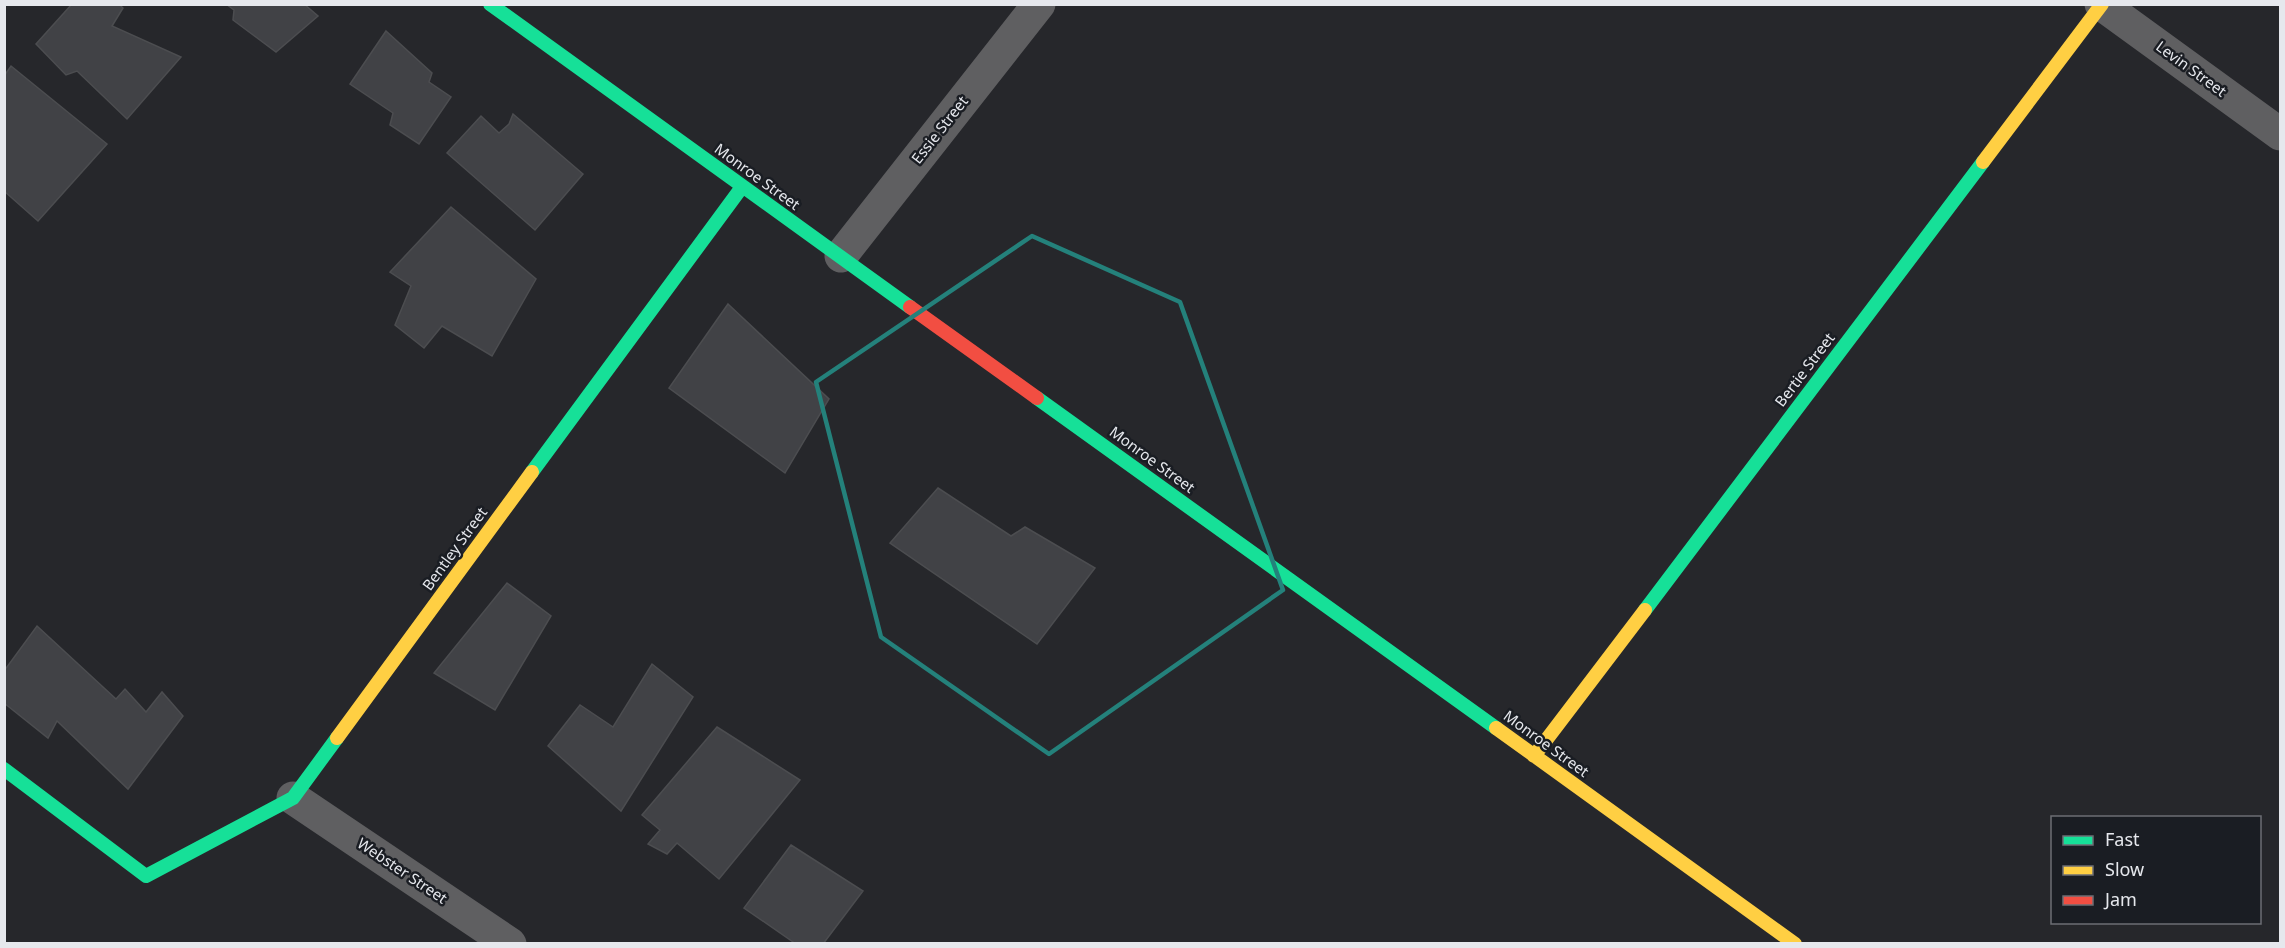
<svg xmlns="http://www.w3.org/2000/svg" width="2285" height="948" viewBox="0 0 2285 948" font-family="'Noto Sans',sans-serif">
<rect width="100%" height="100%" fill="#26272b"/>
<path fill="#414246" stroke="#4c4d50" stroke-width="1.5" d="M72,4H119L123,8L112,26L181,57L127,119L77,71L66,75L36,44Z
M226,4H304L318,16L276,52L233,20L234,10Z
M386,31L432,73L429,82L451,97L419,144L390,125L393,113L350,84Z
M11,66L107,144L38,221L4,191V76Z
M513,114L583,174L535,230L447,153L481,116L499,133L509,124Z
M451,207L536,279L492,356L442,326L424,348L395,325L411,286L390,272Z
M728,304L829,399L785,473L669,388Z
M938,488L1011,536L1025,527L1095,568L1037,644L890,543Z
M507,583L551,616L495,710L434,673Z
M37,626L116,699L125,689L146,712L162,692L183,716L128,789L57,721L48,738L4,703V671Z
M652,664L693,697L621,811L548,746L580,705L613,727Z
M717,727L800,780L719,879L677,843L667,854L648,844L660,830L642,815Z
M791,845L863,891L823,944H796L744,908Z"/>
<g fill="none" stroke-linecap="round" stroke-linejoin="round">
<path stroke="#5f5f61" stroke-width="33" d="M2101,4L2280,134
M841,256L1039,4
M293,798L510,944"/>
<path stroke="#16e098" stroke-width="14" d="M490,4L910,307
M1037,398L1496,728
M532,472L742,187
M1645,610L1983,162
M4,769L146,876L293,798L337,738"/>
<path stroke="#ffcf43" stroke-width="14" d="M1983,162L2102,4
M1496,728L1795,944
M337,738L532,472
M1534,756L1645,610"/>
<path stroke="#f24e42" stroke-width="14" d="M910,307L1037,398"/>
</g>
<path fill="none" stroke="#24817b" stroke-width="4.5" stroke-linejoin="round" d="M1032,236L1180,302L1283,590L1049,754L881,637L816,382Z"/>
<g text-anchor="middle" stroke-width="5" stroke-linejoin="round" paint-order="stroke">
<g font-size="15" fill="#e6e8ed" stroke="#1a1d23">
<text transform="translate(2191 69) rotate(36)" y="5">Levin Street</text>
<text transform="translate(940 130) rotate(-52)" y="5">Essie Street</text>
<text transform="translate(757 177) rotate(36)" y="5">Monroe Street</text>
<text transform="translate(1805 370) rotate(-53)" y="5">Bertie Street</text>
<text transform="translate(1152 460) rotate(36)" y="5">Monroe Street</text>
<text transform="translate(455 549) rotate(-54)" y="5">Bentley Street</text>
<text transform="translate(1546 744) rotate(36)" y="5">Monroe Street</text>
<text transform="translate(402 871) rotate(34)" y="5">Webster Street</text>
</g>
</g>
<rect width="2285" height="948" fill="none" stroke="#e6e8ed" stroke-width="12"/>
<rect x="2051" y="816" width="210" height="108" fill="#1a1d23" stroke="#6c6e74" stroke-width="1.5"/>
<rect x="2063" y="836" width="30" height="9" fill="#16e098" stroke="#6c6e74" stroke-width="1.5"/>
<text x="2105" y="846" font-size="18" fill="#e6e8ed">Fast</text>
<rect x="2063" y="866" width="30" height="9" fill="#ffcf43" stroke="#6c6e74" stroke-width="1.5"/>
<text x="2105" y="876" font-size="18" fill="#e6e8ed">Slow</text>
<rect x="2063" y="896" width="30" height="9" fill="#f24e42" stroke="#6c6e74" stroke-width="1.5"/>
<text x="2105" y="906" font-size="18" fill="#e6e8ed">Jam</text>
</svg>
